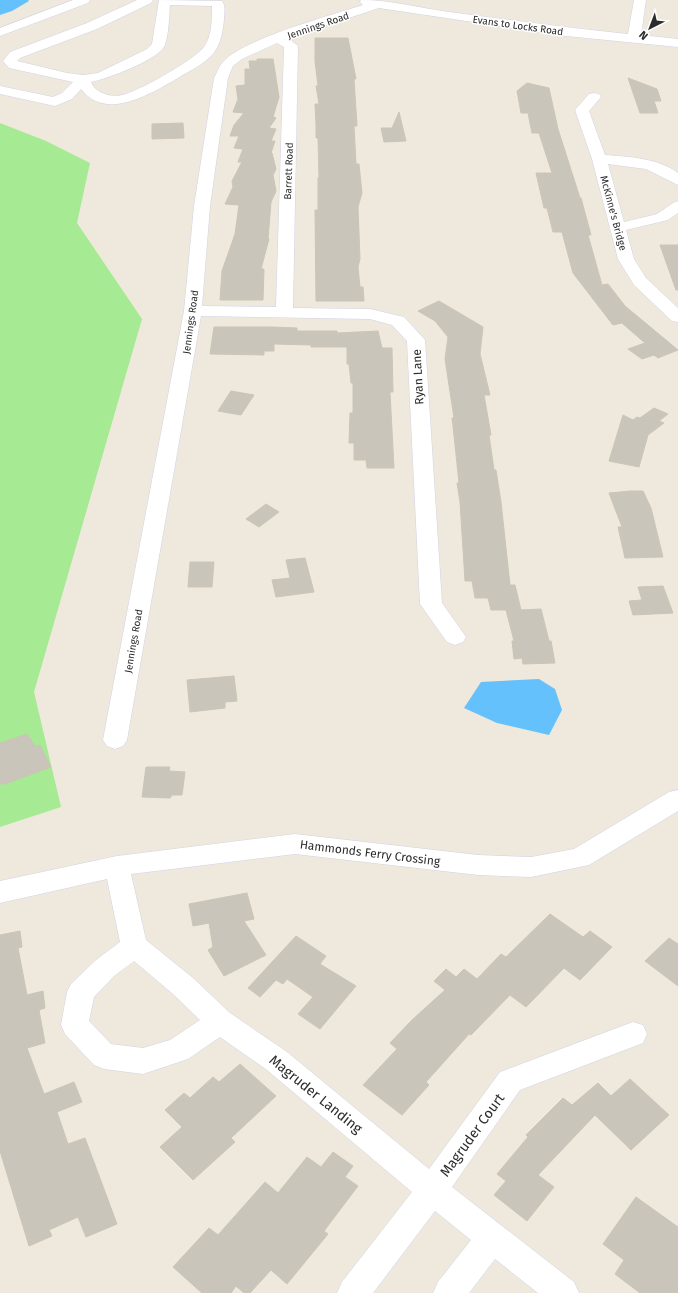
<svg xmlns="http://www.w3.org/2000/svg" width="678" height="1293" viewBox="0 0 678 1293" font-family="'Fira Sans',sans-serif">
<rect width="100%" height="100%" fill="#eee9dc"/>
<path fill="#a6ea93" d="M0,123L46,141L90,163L77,223L142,319L34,692L61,807L0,827Z"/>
<path fill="#65c1fb" d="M0,0H28L29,1L12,11L0,15Z
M539,679L555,689L562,710L549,735L497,723L464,708L481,682Z"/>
<path fill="#cac5bb" stroke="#cac5b5" d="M315,38H348L356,79H354L357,126H354L356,164H359L362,193L358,207L360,259L358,267L360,287H363L364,301H316L315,210H318V178H319L318,138H316V125L315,104H319L316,86H318L315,61Z
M257,59H273L279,97L273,117L276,118L269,128L276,129L271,141H275L271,153H272L276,169L273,175L276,191L271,202L268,239H269L261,269H264L263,300H220L222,271L235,234L239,205L225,204L233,187L232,181L242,162H238L243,149L234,148L239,136H230L234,125L244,113L233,112L238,99L236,86L245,85V69H250L249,61H257Z
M628,78L657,89L661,101H654L658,113H640Z
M527,83L549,88L558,129L580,198H581L591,235H588L602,285L608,284L625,306L678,350L658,358L654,355L642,359L628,349L645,343L622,323L613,325L573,273L562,232H553L547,208H544L536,173H552L539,133H532L528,113H521L517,91Z
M399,112L406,141L384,142L381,128H392Z
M183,123L184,138L152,139V124Z
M660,245H678V290H676Z
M439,301L483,327L480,354L490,395H484L491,435H489L494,470H496L501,502L510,585H515L521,610L541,609L549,641H551L555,663L523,664L522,658L514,659L512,641H514L506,610H491L488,598H475L472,581H465L460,502L457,483H459L453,426L452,418H454L445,359L448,337L435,321L418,311Z
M214,327H273L297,328V331H337V333L378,331L382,348H392L393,392H390L394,468H367L366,460H354V443H349L350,413H353V383H351L349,364H347V347H311V345L274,344V351H264V355L210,354Z
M231,391L254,395L241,415L218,411Z
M654,408L668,414L659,421L664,423L648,435L639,467L609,461L623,415L633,420L637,417L640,418Z
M630,491H643L651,508L663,557L625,558L618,527H622L609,493Z
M266,504L279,512L259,527L246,519Z
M305,558L314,592L276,597L272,580L290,578L286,560Z
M190,562H214L212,587H188Z
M663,586L673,613L633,615L629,601L642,600L638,587Z
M234,676L237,701L225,702V708L190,712L187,680Z
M27,734L35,746L40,745L51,767L5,784H0V743Z
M146,767H170L169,771L185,772L182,795H172L170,798L142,797Z
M247,893L254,919L244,921L266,955L224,976L208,950L213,947L209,923L193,926L189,904Z
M550,914L583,937L590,931L612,947L580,980L564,968L526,1007L510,995L471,1035L469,1034L426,1082L429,1085L402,1115L363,1085L397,1049L390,1043L412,1020L445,990L434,981L446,969L456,977L464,969L477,979L501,954L506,957Z
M20,931L22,947L18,948L27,995L43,991L45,1008L39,1010L45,1043L27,1048L44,1094L74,1082L82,1102L57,1112L68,1144L85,1138L117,1224L86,1237L78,1217L49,1230L52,1236L29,1246L0,1151V935Z
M296,936L326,956L320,964L356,986L320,1029L298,1014L313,997L287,979L283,984L276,980L260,997L248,988Z
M669,938L678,944V986L645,961Z
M240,1064L276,1096L231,1138L235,1142L193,1180L160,1147L182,1127L165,1110L184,1093L190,1098L213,1077L219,1082Z
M630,1079L669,1115L631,1150L595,1115L538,1175L554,1187L527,1221L494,1195L506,1181L497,1174L528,1137L526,1135L563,1098L572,1105L598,1083L611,1096Z
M333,1152L353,1166L345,1177L358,1186L324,1231L328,1234L287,1284L271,1270L250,1293H244L236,1286L231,1293H202L173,1267L209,1228L218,1235L265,1182L278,1193L307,1157L321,1167Z
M636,1197L678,1227V1293H640L615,1274L624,1260L603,1244Z"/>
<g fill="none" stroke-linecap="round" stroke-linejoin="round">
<defs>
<path id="minor" d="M73,0H90L88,3L0,36V28Z
M137,0H153L151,3L97,29L20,58L17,61L67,73L83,75L98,73L147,49L152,44L159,0L222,1C226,6 224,14 224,19C223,31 221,44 213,54C204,64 189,71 178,78C152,93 106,122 81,89L72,99L55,106L0,94V86L53,97L62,93L73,82L9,68L3,61L10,52L87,23ZM170,5L212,6C212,19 212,36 204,47C194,60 138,92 122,95C111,98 95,93 91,82C106,79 159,60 165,45C169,33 169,17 170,5Z
M361,0C390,0 420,8 449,12C509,20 568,28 628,34L634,0H646L641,35L678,39V47L566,36L379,8L288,38L298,46L293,308L370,309L404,317L425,340L442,603L466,637L463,642L455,645L447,642L420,604L407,341L392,325L370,319L201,316L127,740L123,746L115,749L107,746L103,740L184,311L194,206L214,78C217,73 219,66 223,62C243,39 332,15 363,5L360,2ZM277,43L284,47L276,307L202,306L210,206L228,78L233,66L242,59Z
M594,93L599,94L601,97L589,111L605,155C629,157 658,158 678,173V185L646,169L608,164L624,222L657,214L673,203L678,201V213L668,220L626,230L634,259L646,278L678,308V322L672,321L634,285L618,259L592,159L575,110L589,94Z
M678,790V811L589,865L531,877L478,875L295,854L131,874L146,940L193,978L230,1013L287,1052L429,1169L500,1072L633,1022L643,1025L647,1034L643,1043L520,1090L452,1187L574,1282L579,1293H538L495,1259L469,1293H433L438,1282L471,1240L435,1211L373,1293H337L342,1282L412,1192L267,1070L220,1037L188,1059L143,1074L104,1069L94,1065L65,1034L61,1025L67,992L71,984L96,960L120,942L107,879L0,903V881L117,856L295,834L478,855L531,857L574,849L669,792ZM134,961L173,994L200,1020L170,1040L143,1048L111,1044L89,1021L94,997L114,976Z"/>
</defs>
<use href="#minor" stroke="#d1d2e5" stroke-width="1"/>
<use href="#minor" fill="#fff" fill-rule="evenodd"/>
</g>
<g text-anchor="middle" stroke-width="3" stroke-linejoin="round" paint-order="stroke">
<g font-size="10" fill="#2b2b2b" stroke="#fff">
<text transform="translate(318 25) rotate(-19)" y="4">Jennings Road</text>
<text transform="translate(518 25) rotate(8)" y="4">Evans to Locks Road</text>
<text transform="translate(288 171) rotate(-88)" y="4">Barrett Road</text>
<text transform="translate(614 213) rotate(75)" y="4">McKinne's Bridge</text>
<text transform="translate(190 322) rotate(-82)" y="4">Jennings Road</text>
<text transform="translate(133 641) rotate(-80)" y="4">Jennings Road</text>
</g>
<g font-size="12" fill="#2b2b2b" stroke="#fff">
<text transform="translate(418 377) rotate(-93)" y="4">Ryan Lane</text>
<text transform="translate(370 853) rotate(7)" y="4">Hammonds Ferry Crossing</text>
</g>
<g font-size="14" fill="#2b2b2b" stroke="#fff">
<text transform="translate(316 1094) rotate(39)" y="5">Magruder Landing</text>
<text transform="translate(472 1135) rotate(-54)" y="5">Magruder Court</text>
</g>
</g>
<g transform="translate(650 28) rotate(222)" stroke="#ffffff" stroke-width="3" paint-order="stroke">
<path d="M0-3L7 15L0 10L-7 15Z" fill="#2b2b2b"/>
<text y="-6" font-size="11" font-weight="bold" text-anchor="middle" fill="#2b2b2b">N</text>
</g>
</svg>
